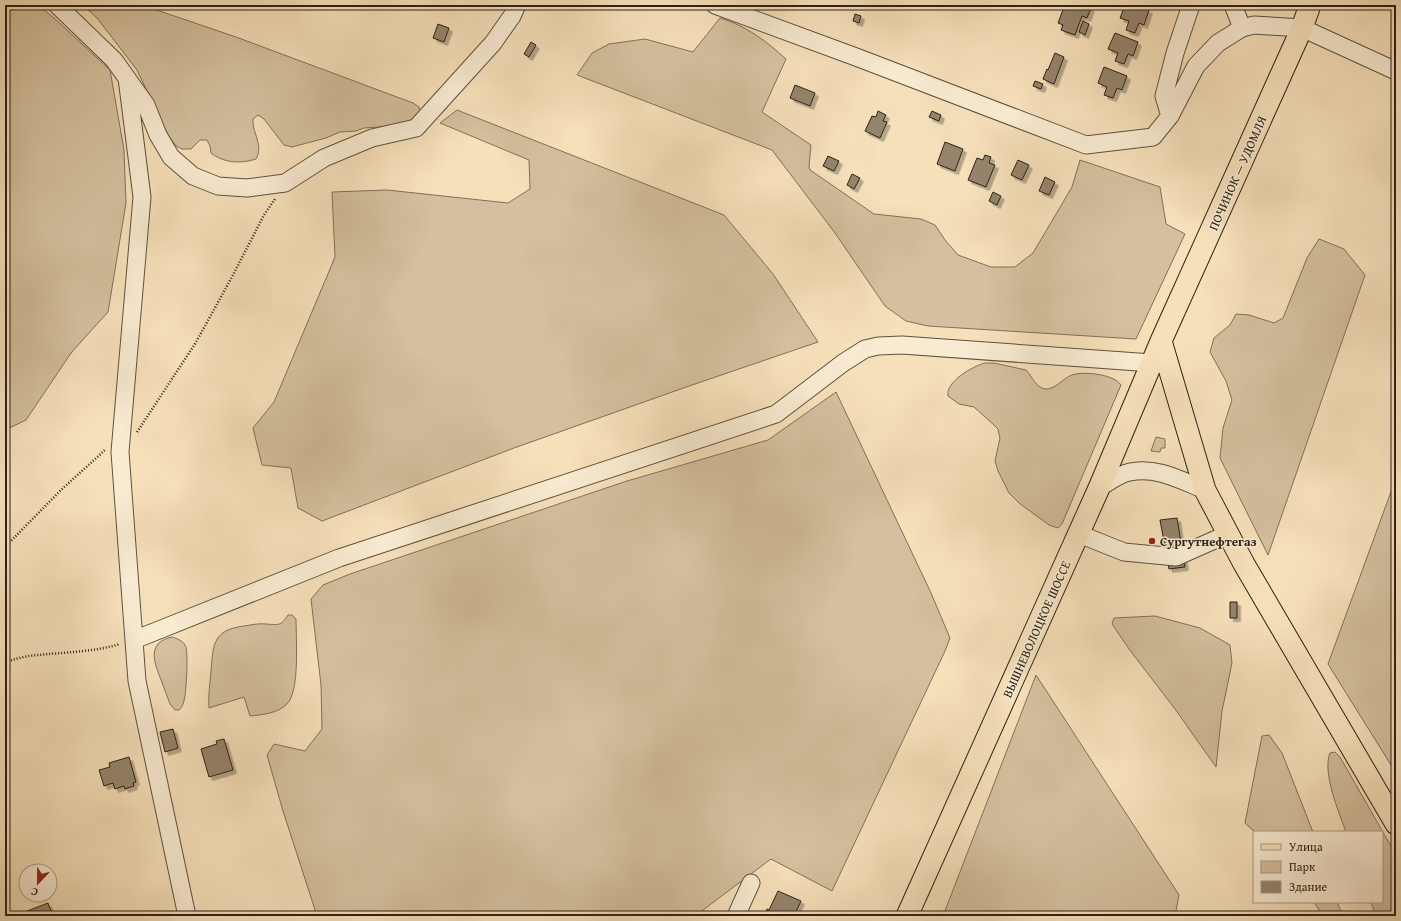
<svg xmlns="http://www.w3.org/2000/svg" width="1401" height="921" viewBox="0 0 1401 921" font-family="'Gentium Book Plus',serif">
<defs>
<filter id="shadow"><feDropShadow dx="3.5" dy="3.5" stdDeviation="0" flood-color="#0004"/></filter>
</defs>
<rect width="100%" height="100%" fill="#f6e0ba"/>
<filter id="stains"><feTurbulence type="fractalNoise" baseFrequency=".005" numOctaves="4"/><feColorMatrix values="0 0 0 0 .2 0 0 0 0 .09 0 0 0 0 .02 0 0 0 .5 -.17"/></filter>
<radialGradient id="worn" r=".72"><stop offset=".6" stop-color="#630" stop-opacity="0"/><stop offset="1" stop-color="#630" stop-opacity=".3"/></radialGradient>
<path fill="#d4c09e" stroke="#80705a" d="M5,5H38L54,18L110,70L124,150L126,203L108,312L71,353L26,420L5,430Z
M83,5H142L236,37L413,103L419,107L420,114L418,120L393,126L364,128L356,131L340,132L326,138L292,147L284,145L264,119L258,115L253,119C252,133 264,145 256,159C240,164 224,163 211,153L210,146L207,140H200L191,149H182L176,146L168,135L137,70L97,18Z
M720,18C747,26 766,41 786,59L762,112L811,145L809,166L810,170L874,214L921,219L935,225L945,240L958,255L991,267H1015L1033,253L1072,187L1080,160L1160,187L1166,224L1185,234L1136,339L928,326L906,321L885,306L835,233L772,150L577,75L592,53L609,44L645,39L693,52Z
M457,110L724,215L773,274L818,342L692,385L514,448L322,521L298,508L291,468L262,465L253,428L274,402L335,257L332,192L387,190L508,203L530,189L529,160L440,123Z
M1319,239L1344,249L1365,275L1268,555L1220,458L1223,428L1232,400L1226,381L1210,352L1214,338L1230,325L1236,314L1249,315L1274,323L1283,318L1307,258Z
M985,363H994L1026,370C1033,377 1035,387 1045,389C1055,390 1063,378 1072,375C1083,371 1114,374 1121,385L1062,524L1058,528L1049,525L1019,503L1009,493L998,471L995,461L1000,438L998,429L994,425L974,407L959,404L948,396C945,382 973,366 985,363Z
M836,392L931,593L950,638L945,651L832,891L771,859L695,916H317L283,811L267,755L274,744L305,751L322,729L321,685L311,599L323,585L350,574L627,481L768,440Z
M1156,437L1165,439V448H1161L1160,452L1151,451Z
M1396,478V773L1328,664Z
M288,615H292L296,619C296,639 300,691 287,704C279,713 261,715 250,716L244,697L209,708C208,695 210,684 211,672C213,644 213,630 244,626C251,625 259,623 266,624C279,625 281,626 288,615Z
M1155,616L1200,628L1230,645L1232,663L1222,711L1216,767L1175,709L1129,649L1112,624L1114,618Z
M172,637C176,638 183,641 185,645C189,650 186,689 185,696C184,701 183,707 179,710H175L170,704C167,695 163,686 160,677C153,660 148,642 172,637Z
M1036,675L1179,895L1175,916H943Z
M1269,735L1282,753L1313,832H1255L1245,823L1262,736Z
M1335,752L1340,757L1396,855V916H1376L1371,902H1382V832H1346C1339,812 1322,773 1330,753Z
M1314,902H1337L1343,916H1323Z"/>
<path fill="#95846c" stroke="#2c2117" filter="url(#shadow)" d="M1059,5H1084L1091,8L1087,18L1082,16L1075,35L1061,30L1063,25L1058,23L1064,7Z
M1125,5H1134L1149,10L1144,25L1139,23L1135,33L1126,30L1129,21L1120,18Z
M855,14L861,16L859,23L853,21Z
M1083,21L1089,24L1085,35L1079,32Z
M438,24L449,28L444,42L433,38Z
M1115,33L1138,42L1133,56L1128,54L1124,64L1115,61L1118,53L1108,49Z
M531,42L536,45L529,57L524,54Z
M1055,53L1064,57L1054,84L1043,79L1047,69L1048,70Z
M1104,67L1127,76L1122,90L1117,88L1113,98L1104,95L1107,87L1098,83Z
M1035,81L1043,84L1041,89L1033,86Z
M795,85L815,93L810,106L790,98Z
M878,111L886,115L883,121L887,122L880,138L865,131L872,116L876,117Z
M932,111L941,115L939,121L929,117Z
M945,142L963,149L955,171L937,164Z
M985,155L991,157L989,163L995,165L986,187L968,180L977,158L983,160Z
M828,156L839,161L834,171L823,166Z
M1018,160L1029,165L1022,180L1011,175Z
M852,174L860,178L854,189L847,185Z
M1045,177L1055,182L1049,195L1039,191Z
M993,192L1001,196L997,205L989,201Z
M1177,518L1185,567L1169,569L1160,520Z
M1230,602H1237V618H1230Z
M173,729L178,748L165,752L160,732Z
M224,739L233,770L209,777L201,749L217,744L216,741Z
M129,757L136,782L133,783L134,786L125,789L124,786L115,789L113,783L104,786L99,770L110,767L109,763Z
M778,891L801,901L794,916H764L767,909L769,910Z
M48,903L53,916H23L22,913Z"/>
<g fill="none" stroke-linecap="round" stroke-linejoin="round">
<defs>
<path id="minor" d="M57,5L114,60L146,105L158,135L171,157L193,176L218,186L247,188L285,183L324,158L372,138L416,128L493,43L512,16L517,5
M715,5L856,57L1086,145L1153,137L1170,116L1196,66L1218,43L1242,28L1254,25L1302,28L1396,71
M1233,5L1242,28
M127,78L142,197L120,452L137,681L187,916
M1170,116L1164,96L1175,53L1191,5
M1099,488C1109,482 1119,474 1130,472C1156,466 1182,481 1205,490
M1079,534L1124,552L1176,557L1228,534
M134,640L339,558L776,414L843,363L865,349L878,346L902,345L1152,363
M736,916L751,883"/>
<path id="major" d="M1161,341L1205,490L1244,564L1396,824
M907,916L1099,488L1161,341L1302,28L1310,5"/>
</defs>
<use href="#minor" stroke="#5e5140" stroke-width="19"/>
<use href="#major" stroke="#2c2117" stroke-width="23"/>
<path stroke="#2c2117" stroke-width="2.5" stroke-dasharray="1 2" stroke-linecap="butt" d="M137,432L195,344L233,275L264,215L275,199
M5,547L61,490L105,450
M5,662C13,660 21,657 29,656C60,652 90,653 120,644"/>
<use href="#minor" stroke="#f9ebd2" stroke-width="17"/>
<use href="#major" stroke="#f6e0ba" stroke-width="21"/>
</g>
<circle fill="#8f2418" stroke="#f9ebd2" stroke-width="1.5" cx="1152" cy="541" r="4"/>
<g text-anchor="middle" stroke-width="3" stroke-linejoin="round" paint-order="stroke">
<g font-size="13" fill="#2c2117" stroke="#f9ebd2">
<text transform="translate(1237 173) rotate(-66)" y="5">ПОЧИНОК — УДОМЛЯ</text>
<text transform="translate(1036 629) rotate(-66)" y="5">ВЫШНЕВОЛОЦКОЕ ШОССЕ</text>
</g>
<g font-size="13" font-weight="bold" fill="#2c2117" stroke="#f9ebd2" text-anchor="start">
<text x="1160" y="546">Сургутнефтегаз</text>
</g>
</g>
<rect width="1401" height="921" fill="none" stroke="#f6e0ba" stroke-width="20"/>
<rect x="6" y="6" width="1389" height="909" fill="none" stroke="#2c2117" stroke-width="2"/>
<rect x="10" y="10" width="1381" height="901" fill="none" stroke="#2c2117"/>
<rect x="1253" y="831" width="130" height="72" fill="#f9ebd2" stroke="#a79a87"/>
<rect x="1261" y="844" width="20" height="6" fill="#f6e0ba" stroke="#a79a87"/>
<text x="1289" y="851" font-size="12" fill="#2c2117">Улица</text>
<rect x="1261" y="861" width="20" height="12" fill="#d4c09e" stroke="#a79a87"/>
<text x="1289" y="871" font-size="12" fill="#2c2117">Парк</text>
<rect x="1261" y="881" width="20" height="12" fill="#95846c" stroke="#a79a87"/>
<text x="1289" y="891" font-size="12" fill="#2c2117">Здание</text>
<g transform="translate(38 883) rotate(202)"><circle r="19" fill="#f9ebd2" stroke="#a79a87"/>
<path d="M0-3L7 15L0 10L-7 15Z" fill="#8f2418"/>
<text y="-6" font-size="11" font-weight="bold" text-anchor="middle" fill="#2c2117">С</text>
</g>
<rect width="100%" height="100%" filter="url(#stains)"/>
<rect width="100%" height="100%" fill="url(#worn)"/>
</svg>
